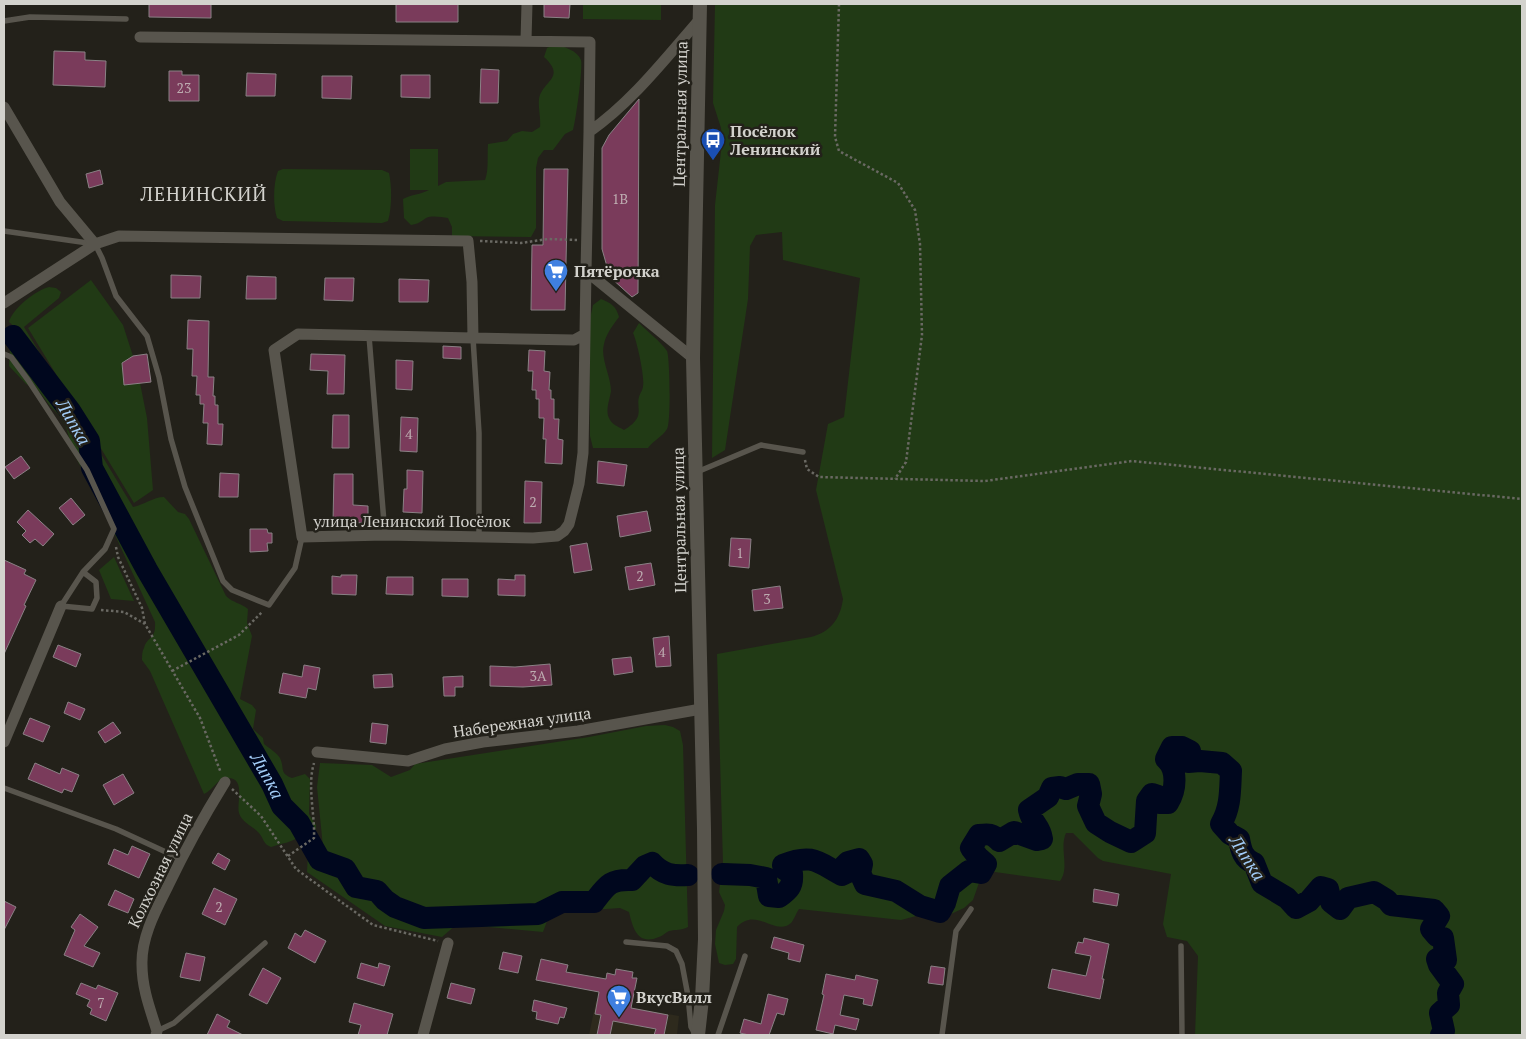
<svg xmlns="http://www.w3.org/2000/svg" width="1526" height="1039" viewBox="0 0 1526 1039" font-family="'PT Serif',serif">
<rect width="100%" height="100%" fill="#23211a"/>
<path fill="#2e2a1d" d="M596,1001L679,1016L677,1035H589Z"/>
<path fill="#213a15" d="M583,4H661V20L583,19Z
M715,4H1522V1035H1195L1198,956L1187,941L1167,937L1163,924L1171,874L1103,861L1098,858L1073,833H1066C1059,848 1070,868 1060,881L988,871L981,877L973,900L964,908L940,919L920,915L901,920L799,909C796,913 794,920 791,923C775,937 756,906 737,927L736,959L733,964L725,965L719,963L715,944L716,930L724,911L725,905L719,892L720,885L733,870V864L723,863L717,654L811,637C830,632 840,620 843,599L816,490L828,424L844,417L860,278L783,260L782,232L756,235L750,246L748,299L725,450L712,458L715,205L722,142L721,128L713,103Z
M555,44C564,47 577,50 581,60C583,67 576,120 573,130L565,134L553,150H544L538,158L536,168V228L531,237L452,236V227L448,218C441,217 432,215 426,218C420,222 418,224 411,225L404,218L403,199C412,194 420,195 429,190H410V149H438V186L446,182L485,180C489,170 487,156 488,144L507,141L513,134L522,131L532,132L540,127C541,118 538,108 539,99C542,81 567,78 544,57L547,48Z
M283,169L382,170L389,173C392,187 392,207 388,221L382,223L283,221L277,218C273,205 273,184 278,171Z
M91,280L123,325L133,356L122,363L124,384L140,383L147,418L153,490L134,503L28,328Z
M49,287L56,288L61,292L59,298L24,327L133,507C144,505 153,497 164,497L178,512L185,514L189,519L226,596C233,603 241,603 248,609L247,623L252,636L240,699L252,705L256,710L253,729L263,738L264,744C269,748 277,753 280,758C285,769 279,773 292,778L305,774L310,779L309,814L316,825V831L312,836L307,839L301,836C290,843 283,843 271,847C263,844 264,839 259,833C253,826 242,823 239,813C236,804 247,776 226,778C217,779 213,790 204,794L150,671L142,660C142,656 142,651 144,648C148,635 156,641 155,622L110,524L74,454L66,427L59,415L50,406L38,390L26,384L9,366L10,350L18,343L21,337L19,331L9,322C12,309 36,290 49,287Z
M601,299C611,303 616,306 619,317C613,325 606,334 604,344C600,358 611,376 611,391C610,399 605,410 609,418C611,424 619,427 624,430C629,427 636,422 638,416C640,410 637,403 639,397C640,393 643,390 643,386C645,378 637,341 633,333L639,323C648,332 660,341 667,351C670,357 671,424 667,429C663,436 653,441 648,448H593L590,436L589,323L593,305Z
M114,557L134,601L111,599L99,570Z
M665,725L673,727L680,731L683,745L688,927C680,931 677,929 669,931C666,932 663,936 659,937C638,946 633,929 629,912L620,908L550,913L543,932L457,924L442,937L385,926L307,872L308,853L323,847L317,787L320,763L372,765L391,777L410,770L415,764L589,737L646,726Z"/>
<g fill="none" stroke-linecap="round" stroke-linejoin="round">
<g stroke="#00071e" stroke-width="22">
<path id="s1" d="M13,336L70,411L89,441L92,468L147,570L272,784L282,806L299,823L320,860L345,869L356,887L377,891L385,900L395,907L424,918L538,914L562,902H594C607,885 610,879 632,880L645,866L652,863C663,875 673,876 688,875"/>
<path d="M722,874L750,875L766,878L769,896L779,897C789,890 793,886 792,874L784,869L783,865C812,853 818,862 842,875L848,872L844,866L848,862L859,859L862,864L860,873L865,884L896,891L920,906L940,912L945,903L950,886L969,871L981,873L986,864L978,857L971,848L979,835C987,834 993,833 999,841L1014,832L1037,840L1042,839C1040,825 1032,824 1029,810L1048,797L1052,788L1060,787L1066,789L1078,784H1089L1091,794L1088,806L1096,823L1110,832L1131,842L1145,833L1147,801L1152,794L1158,796L1159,803H1168C1176,790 1178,770 1166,759L1172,747H1182L1190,751L1186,757L1188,762L1200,761L1222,763L1231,771C1230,790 1231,807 1221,824L1230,834L1239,839C1241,850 1243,859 1254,863L1262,883L1287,898L1296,908L1309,901L1321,887L1328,889L1331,902L1340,909L1348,898L1374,892L1387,900L1391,905L1434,910L1439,916L1431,929L1437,936L1443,938L1446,960L1437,959L1439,965L1453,984L1448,993L1449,1005L1440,1013L1444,1031L1441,1035"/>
</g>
</g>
<path fill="#7a3b5b" stroke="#8a8185" d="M149,4H211V18L149,17Z
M396,4H458V22H396Z
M544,4H570L569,18L544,17Z
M54,51L85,52V60L106,61L105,87L53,85Z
M481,69L499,70L498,103H480Z
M169,71H182V75H199V101H169Z
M247,73L276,74L275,96H246Z
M401,75H430V98L401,97Z
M322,76H352L351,99L322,98Z
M639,99L638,293L632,297L610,277L602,249V148L609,135Z
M544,169H568L565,310H531L532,245H543Z
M100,170L103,184L89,188L86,174Z
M171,275L201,276L200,298H171Z
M247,276L276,277V299H246Z
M325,278H354L353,301L324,300Z
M399,279L429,280L428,302H399Z
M188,320L209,321L208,377H214L213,396H215V405H218V424H223L222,445L207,444L208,423H203L204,404H200V395H196L197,376H192L193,349H187Z
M443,346L461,347V359L443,358Z
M529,350L545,351L544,371L550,372L549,390H551V399H554V419H559L558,439L563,440L562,464L545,463L546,439H543L544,418H539V399H536V390H532L533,371H528Z
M147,354L151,382L124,385L122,363L133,356Z
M311,354L345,355L344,394H327L328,371L310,370Z
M396,360L413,361L412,390L396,389Z
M333,415H349V448H332Z
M401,417L418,418L417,452L400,451Z
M21,456L30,468L14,479L5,467Z
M598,461L627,465L624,486L597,483Z
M407,470L423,471L422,513L403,512L404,489H407Z
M220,473L239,474L238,497H219Z
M334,474H353V505L368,506V523L333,522Z
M525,481L542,482L541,523H524Z
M71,498L85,515L73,525L59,508Z
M28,510L54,534L43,546L35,539L30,543L22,535L26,531L17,522Z
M647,511L651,531L620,537L617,516Z
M250,529H267L268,533H272V543H267L268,551L250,552Z
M731,538L751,539L749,568L729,566Z
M587,543L592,570L574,573L570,546Z
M4,560L26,570L24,574L36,580L24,605L26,606L4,654Z
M651,563L655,585L629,590L625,567Z
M341,575H357L356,595L332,594V576L341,577Z
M515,575H525V596L498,595V579L515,580Z
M387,577H413V595L386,594Z
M442,579H468V597L442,596Z
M780,586L783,608L754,611L752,590Z
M669,636L671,666L656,667L653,638Z
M58,645L81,654L76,667L53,657Z
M631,657L633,672L614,675L612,659Z
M550,664L552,685L523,687L490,686V666L515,667Z
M304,665L320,668L316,690L308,688L306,698L279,693L283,673L302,677Z
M392,674L393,687L374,688L373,675Z
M463,676V687H455V696H444L443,677Z
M68,702L85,709L80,720L64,713Z
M30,718L50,726L43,742L23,734Z
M113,722L121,733L105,743L98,732Z
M372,723L388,725L386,744L370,742Z
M35,763L60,774L62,768L79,775L72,792L64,789L62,793L28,779Z
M123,774L134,793L114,805L103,785Z
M132,846L150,854L139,878L108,864L114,849L128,855Z
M218,853L230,860L225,870L212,863Z
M214,888L237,899L225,925L202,914Z
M1094,889L1119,894L1117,906L1093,902Z
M115,890L134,899L128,913L108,905Z
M4,901L16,907L4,930Z
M80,914L98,927L84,946L100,953L93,967L64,955L75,930L71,927Z
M305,930L326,941L315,963L288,948L295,933L301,937Z
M774,937L804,945L800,962L788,959L789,953L771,948Z
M1084,938L1109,944L1102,979H1104L1100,999L1048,988L1052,969L1086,976L1091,956L1075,953L1078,942L1083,943Z
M503,952L522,956L518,973L499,969Z
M186,953L205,957L200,981L180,977Z
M541,959L568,965L566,972L606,979L607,973L615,975L616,969L633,972L632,978H637L631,1008L668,1015L664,1035H654L656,1029L613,1021L610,1035H597L601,1015L595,1014L599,992L536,980Z
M361,963L378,968L379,963L390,966L384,986L357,978Z
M931,966L945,968L943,985L928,983Z
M263,968L281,978L267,1004L249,995Z
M826,974L855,980L856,975L878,980L872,1006L863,1004L864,999L844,995L840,1015L859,1019L856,1030L835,1025L833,1034L816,1030L824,995L822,994Z
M81,983L96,989L98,985L118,993L106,1021L90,1014L92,1009L87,1006L90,1000L76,994Z
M451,983L475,989L471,1004L447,998Z
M768,994L788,999L784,1015L777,1013L769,1035H749L740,1033L744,1019L761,1024Z
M534,1000L567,1008L564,1018L560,1017L558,1024L536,1019L537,1012L532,1011Z
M354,1003L393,1014L387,1035H358L361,1025L349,1022Z
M217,1014L230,1021L227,1027L243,1035H207Z"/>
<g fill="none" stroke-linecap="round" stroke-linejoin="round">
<path stroke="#6a6963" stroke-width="2.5" stroke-dasharray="2.5 2.5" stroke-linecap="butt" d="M839,4L835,137L839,151L898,183L915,210L920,244L922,335L906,462L895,479
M480,241L521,243L548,239L577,240
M805,460L807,469L819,477L985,481L1132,461L1522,499
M116,547L118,557L142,608L145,624
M101,610L124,612L145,624L200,718L221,773
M172,671L239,635L262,612
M232,789L261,816L296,869L373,925L438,941
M288,856L314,838C315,814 307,786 314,763"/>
<path stroke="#58554d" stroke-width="5.5" d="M4,21L30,17L126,19
M4,231L95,244L102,258L116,296L147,336L159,377L171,439L185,487L223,581L232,590L269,605L295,568L302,537
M369,336L385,535
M473,338L479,433V537
M4,354L11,357L28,380L87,470L114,529L105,549L83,572
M697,472L761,445L803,452
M83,572L96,582L97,598L92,609L61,606Z
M4,788L116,829L181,859
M626,942L667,946L676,951L682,964L688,996L691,1027L695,1034
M1181,946L1182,1035
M157,1031L174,1023L265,943
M718,1035L745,956
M942,1035L956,931L971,909"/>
<path stroke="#58554d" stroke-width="11" d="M140,37L590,42L589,132
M526,40L527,4
M4,107L60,202L95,244
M4,303L95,244L119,236L468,241L472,282L473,338L574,340L585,334L586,271
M473,338L298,334L274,350L302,537L385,535L533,538L557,536L564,531L569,524L579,484L583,453L585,334
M693,358L586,271L589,132C632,102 665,59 700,19
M4,742L61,606
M317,752L408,761L445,749L483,742L578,731L701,709
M156,1035L157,1031C150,1009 142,988 142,965C141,937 156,910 168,886C185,850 204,816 225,782
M423,1035L448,943"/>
<path stroke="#58554d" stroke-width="14" d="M698,1035L702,999L705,939L704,829L693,358L700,4"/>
</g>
<defs>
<symbol id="bus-pin" viewBox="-11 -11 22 30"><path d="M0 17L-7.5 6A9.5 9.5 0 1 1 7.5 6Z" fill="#1a4fb4" stroke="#23211a"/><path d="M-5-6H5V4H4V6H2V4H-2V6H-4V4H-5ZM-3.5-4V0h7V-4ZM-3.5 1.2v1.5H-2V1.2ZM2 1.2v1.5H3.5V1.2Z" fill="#fff"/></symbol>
<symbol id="supermarket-pin" viewBox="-11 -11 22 30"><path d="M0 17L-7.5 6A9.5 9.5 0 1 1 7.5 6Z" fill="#3f7fe0" stroke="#23211a"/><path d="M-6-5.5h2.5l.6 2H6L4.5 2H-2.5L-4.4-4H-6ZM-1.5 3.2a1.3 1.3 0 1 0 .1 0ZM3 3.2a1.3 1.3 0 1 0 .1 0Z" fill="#fff"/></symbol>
</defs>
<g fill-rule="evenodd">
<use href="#bus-pin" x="699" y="126" width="28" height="38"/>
<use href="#supermarket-pin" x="542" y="257" width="28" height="38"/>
<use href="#supermarket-pin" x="605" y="983" width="28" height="38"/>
</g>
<g text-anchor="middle" stroke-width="5" stroke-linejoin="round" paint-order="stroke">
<g font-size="14" fill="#bdacb0">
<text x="184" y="93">23</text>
<text x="620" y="204">1В</text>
<text x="409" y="439">4</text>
<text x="533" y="507">2</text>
<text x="740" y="558">1</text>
<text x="640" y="581">2</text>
<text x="767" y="604">3</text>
<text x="662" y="657">4</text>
<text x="538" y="681">3А</text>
<text x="219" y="912">2</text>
<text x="101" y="1008">7</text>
</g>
<g font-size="16" fill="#d3d2cd" stroke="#23211a">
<text transform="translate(680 114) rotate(-89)" y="6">Центральная улица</text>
<text transform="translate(679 520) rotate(-91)" y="6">Центральная улица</text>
<text x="412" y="527">улица Ленинский Посёлок</text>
<text transform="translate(522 722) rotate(-8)" y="6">Набережная улица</text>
<text transform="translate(160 870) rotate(-64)" y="6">Колхозная улица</text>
</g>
<g font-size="16" font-weight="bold" fill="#d3d2cd" stroke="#23211a" text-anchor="start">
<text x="730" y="137">Посёлок<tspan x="730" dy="18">Ленинский</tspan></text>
<text x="574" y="277">Пятёрочка</text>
<text x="636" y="1003">ВкусВилл</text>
</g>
<g font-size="18" font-style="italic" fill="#a2ccf7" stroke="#23211a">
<text transform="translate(73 422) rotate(60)" y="6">Липка</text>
<text dy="6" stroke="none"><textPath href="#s1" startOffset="511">Липка</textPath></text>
<text transform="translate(1247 858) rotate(57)" y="6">Липка</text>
</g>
<g font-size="19" letter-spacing="1" fill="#d3d2cd" stroke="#23211a">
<text x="204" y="201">ЛЕНИНСКИЙ</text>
</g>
</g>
<rect width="1526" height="1039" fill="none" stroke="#d3d2cd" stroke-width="10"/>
</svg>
